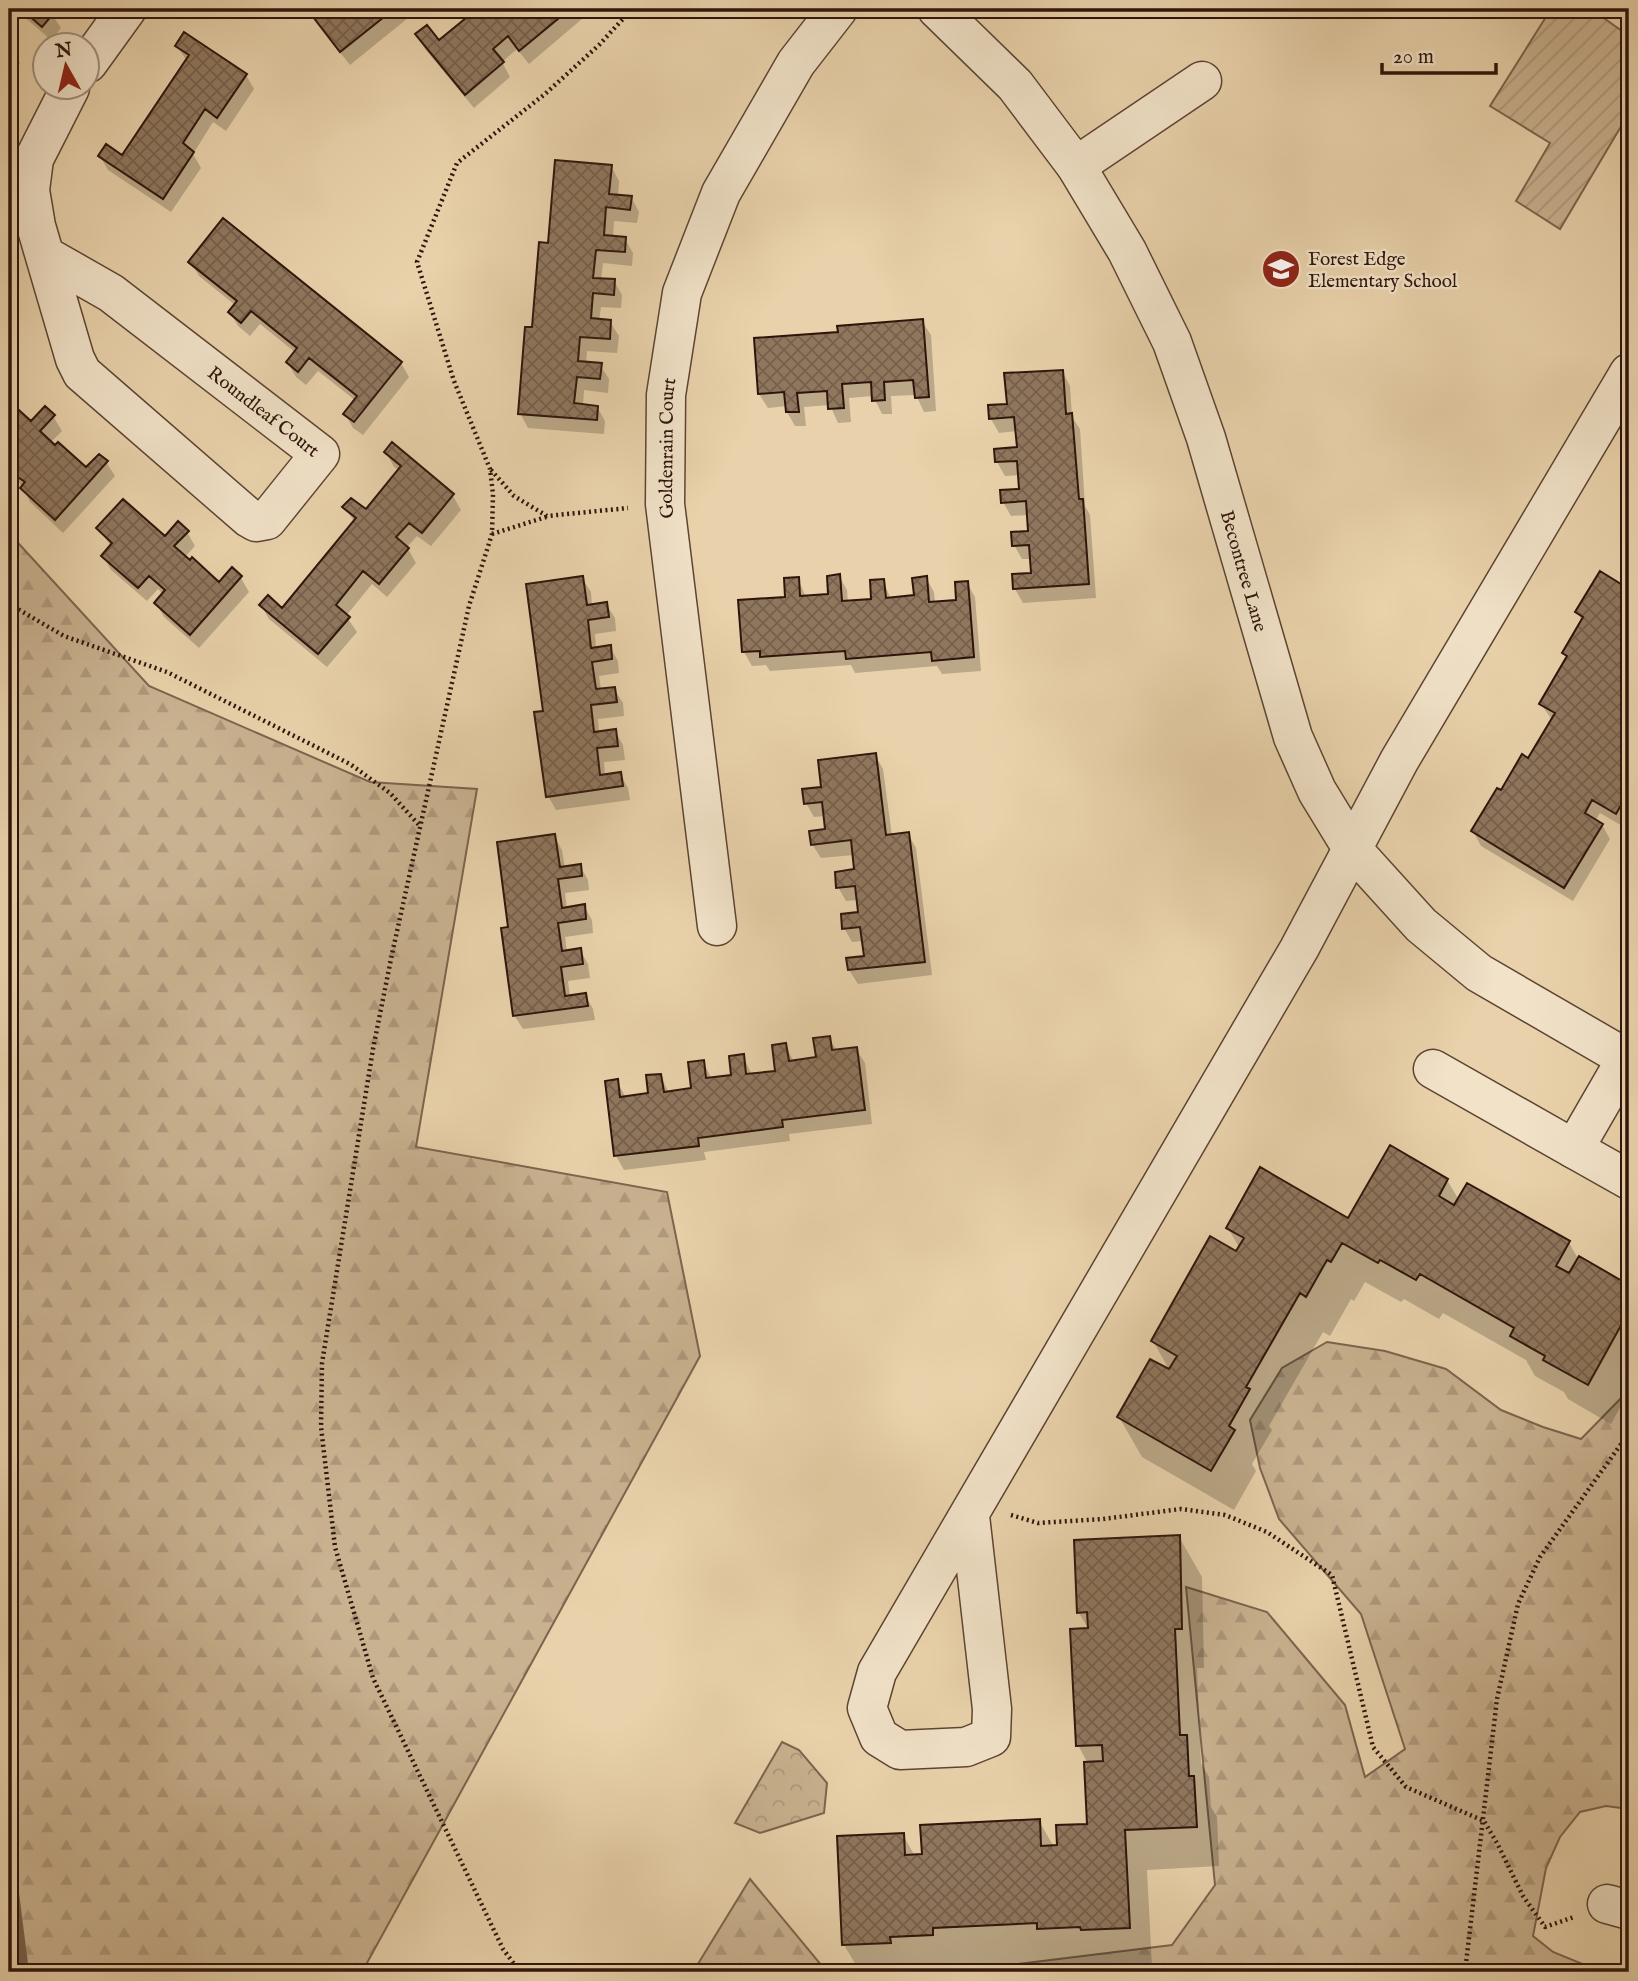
<svg xmlns="http://www.w3.org/2000/svg" width="1638" height="1981" viewBox="0 0 1638 1981" font-family="'IM FELL English',serif">
<defs>
<pattern id="forest-firs" width="22" height="20" patternUnits="userSpaceOnUse" patternTransform="scale(1.75)"><rect width="22" height="20" fill="#c9b290"/><path d="M5 1l3.5 6h-7zM16 11l3.5 6h-7z" fill="#ad987b"/></pattern>
<pattern id="park-crowns" width="20" height="18" patternUnits="userSpaceOnUse" patternTransform="scale(1.75)"><rect width="20" height="18" fill="#c9b290"/><path d="M2 6a3 3 0 1 1 6 0M12 15a3 3 0 1 1 6 0" fill="none" stroke="#ad987b"/></pattern>
<pattern id="garden-furrows" width="10" height="10" patternUnits="userSpaceOnUse" patternTransform="scale(1.75)"><rect width="10" height="10" fill="#c9b290"/><path d="M-1 1l2-2M0 10L10 0M9 11l2-2" fill="none" stroke="#ad987b"/></pattern>
<pattern id="building-cross-hatch" width="8" height="8" patternUnits="userSpaceOnUse" patternTransform="scale(1.75)"><rect width="8" height="8" fill="#8f775e"/><path d="M0 0l8 8M0 8l8-8" fill="none" stroke="#75604c"/></pattern>
</defs>
<rect width="100%" height="100%" fill="#e9d2ab"/>
<filter id="stains"><feTurbulence type="fractalNoise" baseFrequency=".00286" numOctaves="4"/><feColorMatrix values="0 0 0 0 .2 0 0 0 0 .09 0 0 0 0 .02 0 0 0 .5 -.17"/></filter>
<radialGradient id="worn" r=".72"><stop offset=".6" stop-color="#630" stop-opacity="0"/><stop offset="1" stop-color="#630" stop-opacity=".3"/></radialGradient>
<path fill="url(#forest-firs)" stroke="#7c644e" stroke-width="2" d="M9,533L149,686L370,782L477,789L416,1147L667,1192L700,1356L362,1972H9Z
M1327,1342L1385,1351L1446,1369L1501,1410L1543,1427L1581,1439L1629,1390V1809L1606,1806L1580,1812L1560,1837L1546,1868L1533,1936L1553,1952L1602,1972H954L1172,1945L1215,1885L1186,1587L1267,1612L1345,1705L1365,1777L1405,1749L1361,1614L1279,1519L1260,1468L1250,1420L1282,1368Z
M750,1879L827,1972H693Z"/>
<path fill="url(#park-crowns)" stroke="#7c644e" stroke-width="2" d="M782,1742L799,1750L827,1783L824,1813L760,1833L735,1823Z"/>
<path fill="url(#garden-furrows)" stroke="#7c644e" stroke-width="2" d="M1551,9H1591L1629,36V113L1560,229L1516,201L1550,143L1490,106Z"/>
<path fill="#0003" d="M15,9H50L49,10L61,28L51,40Z
M306,9H403L408,18L350,65Z
M479,9H576L582,19L529,64L517,49L502,62L510,77L474,108L425,49L417,35L438,42Z
M177,46L246,75L254,89L226,131L213,122L193,154L201,168L171,212L108,170L100,156L123,157L187,61Z
M9,47L12,49L20,63L9,87Z
M611,166L619,181L618,196L631,197L639,212L637,223L614,221L613,238L625,239L633,253L632,266L603,263L601,280L614,281L622,295L621,308L601,307L599,321L610,322L619,336L617,353L587,351L586,363L600,365L609,379L608,393L584,390L583,406L597,407L605,421L604,434L528,428L520,413L550,245Z
M191,262L401,363L409,377L363,435L353,428L345,414L356,401L318,371L306,385L296,377L288,363L296,353L260,324L250,336L238,326L230,312L235,305L199,276Z
M922,321L931,335L936,411L924,412L916,395L891,396L892,414H882L873,396L849,398L851,422L838,423L830,405L804,407L806,426H795L787,412V406L768,408L759,394L840,334Z
M1062,371L1070,386L1072,417L1080,429L1085,506L1090,515L1096,598L1023,603L1015,589L1014,575H1033L1032,559H1022L1014,545L1030,532L1029,515L1011,516L1003,502L1021,491L1020,475L1005,476L997,462L1019,449L1017,431L999,433L991,419Z
M9,403L31,424L53,416L62,431L50,443L86,470L106,462L115,476L63,533L30,502L23,487L19,483L15,487L9,481Z
M392,445L453,496L461,510L431,546L417,536L407,547L416,563L387,597L372,584L346,616L357,632L327,667L269,619L261,605L282,610L355,523L345,507L366,512L400,471L394,467L386,452Z
M98,528L165,539L187,532L195,546L185,557L219,584L232,570L241,578L249,592L199,648L164,617L156,603L164,595L158,589L147,601L111,570L103,556L111,546Z
M1600,574L1629,591V818L1624,827L1600,813L1595,821L1602,825L1610,839L1573,901L1481,846L1473,831L1528,760L1552,720L1541,704L1567,660L1564,653L1582,621L1577,612Z
M839,576L847,590L848,603L873,600L883,581L891,599L916,597L926,578L934,592L935,603L958,602L967,583L975,597L981,671L942,674L937,666L855,673L851,665L770,671L766,665L752,666L744,652L787,599L798,579L806,597L830,595Z
M582,578L591,592L592,606L606,604L615,618L616,631L595,634L596,649L610,647L618,661L619,673L599,676L601,690L614,689L623,703L624,716L598,719L599,733L615,731L623,745L625,760L604,762L605,776L620,774L628,788L630,800L556,810L548,796L545,712Z
M875,755L883,769L892,836L908,834L916,848L932,975L858,984L849,970L848,959L866,958L864,941L852,942L844,928L860,914L859,900L846,901L838,887L856,871L854,855L821,858L812,844L827,830L825,816L814,817L806,803L823,789Z
M554,836L562,850L565,868L580,866L588,880L589,890L565,893L567,909L584,906L592,920L593,933L565,937L567,952L580,950L588,964L590,978L568,981L570,997L585,995L593,1009L595,1020L523,1029L514,1015L510,929Z
M829,1038L837,1051L856,1049L865,1063L872,1124L789,1134L790,1141L704,1152L706,1160L624,1170L616,1156L607,1082L617,1081L626,1098L650,1095L660,1075L669,1093L693,1089L703,1062L712,1079L733,1077L743,1056L752,1075L777,1072L785,1045L794,1062L818,1058Z
M1447,1180L1459,1200L1569,1243L1579,1260V1258L1629,1287V1391L1611,1424L1568,1399L1564,1392L1535,1376L1526,1360L1443,1313L1439,1319L1404,1299L1401,1302L1365,1282L1354,1301L1351,1299L1330,1336L1323,1332L1269,1426L1272,1430L1252,1464L1256,1471L1234,1510L1142,1457L1119,1417L1171,1373L1153,1341L1237,1254L1240,1249L1228,1228L1349,1220Z
M1179,1537L1202,1577L1204,1668H1197L1201,1763L1209,1777L1211,1807L1217,1817L1219,1866L1147,1870L1152,1967L1106,1970L1103,1966L1062,1968L1059,1963L955,1968V1972H860L844,1945L903,1835L915,1856L923,1855L1039,1821L1054,1847L1089,1826L1088,1764L1078,1745L1089,1630L1079,1613Z"/>
<g fill="none" stroke-linecap="round" stroke-linejoin="round">
<path stroke="#78604b" stroke-width="10" d="M9,1854L24,1972"/>
</g>
<path fill="url(#building-cross-hatch)" stroke="#2e150b" stroke-width="2" d="M21,9H49L54,13L42,27Z
M307,9H394L340,52Z
M477,9H570L519,51L508,36L493,49L504,62L465,95L415,34L427,25L439,40Z
M184,32L247,74L217,118L205,109L183,143L194,152L163,199L98,156L106,144L122,155L189,55L175,46Z
M555,160L612,165L609,194L632,196L630,210L606,207L604,235L626,237L625,252L596,250L593,278L615,279L614,295L593,293L591,318L611,320L610,339L580,337L578,361L602,363L600,379L577,377L574,403L598,406L597,420L518,414L525,327H532L539,242L548,243Z
M223,218L402,362L354,422L343,414L357,396L309,358L298,372L286,362L297,348L251,311L241,323L228,312L237,301L188,262Z
M923,319L929,397L915,398L913,380L884,382L885,400L872,401L871,382L842,384L844,408L828,409L827,391L797,393L799,412H786L784,392L758,394L754,338L838,332L837,326Z
M1063,370L1066,414L1072,413L1079,499H1083L1089,584L1013,589L1012,574L1031,573L1029,545L1012,546L1011,532L1028,531L1026,501L1001,503L1000,490L1019,489L1017,461L995,462L994,449L1017,447L1014,417L989,419L988,405L1007,404L1004,373Z
M9,401L31,421L45,406L55,415L40,431L55,445L58,442L86,467L99,454L108,461L55,520L20,488L25,482L9,471Z
M392,442L454,494L422,533L409,523L396,537L409,548L379,584L363,571L336,605L350,617L318,654L259,605L268,595L282,608L356,518L342,507L351,498L366,509L401,466L384,452Z
M123,499L165,536L178,521L189,531L174,546L190,560L192,557L219,582L232,567L242,576L190,635L154,603L165,590L149,576L138,588L101,556L112,543L96,528Z
M1600,571L1629,589V791L1616,814L1592,800L1585,813L1603,824L1564,888L1471,831L1497,788L1501,790L1522,754L1528,758L1555,713L1539,704L1567,656L1562,653L1583,617L1575,612Z
M840,574L842,601L871,599L870,580L884,579L886,598L914,595L912,578L927,576L929,602L956,600L955,582L968,581L974,657L932,661L931,652L846,659L845,651L760,657V651L742,652L738,600L785,597L784,578L799,577L800,596L828,594L827,576Z
M583,576L587,605L607,602L609,617L588,620L591,648L611,645L612,659L592,662L596,689L615,687L617,702L591,705L594,732L616,729L618,746L597,748L600,775L621,772L623,786L546,797L534,712L543,711L526,584Z
M876,753L886,835L909,832L925,962L848,970L846,958L864,956L860,927L842,929L841,914L858,912L855,886L836,888L835,872L854,869L851,840L811,845L809,831L825,829L822,802L804,804L802,789L821,787L818,760Z
M555,834L560,867L581,864L582,876L558,879L562,908L585,904L586,919L558,923L562,951L581,948L583,964L561,967L565,996L586,993L588,1006L513,1016L501,928L508,927L497,842Z
M830,1036L832,1050L857,1047L865,1110L782,1120L783,1127L698,1138L699,1146L614,1156L605,1081L618,1079L620,1097L648,1093L646,1075L661,1074L664,1092L691,1088L688,1062L704,1060L706,1078L731,1075L729,1056L744,1054L746,1074L775,1071L772,1045L786,1043L789,1061L816,1057L813,1038Z
M1390,1145L1448,1179L1439,1196L1454,1205L1467,1183L1570,1241L1556,1266L1569,1273L1579,1256L1629,1285V1311L1588,1385L1543,1360L1545,1356L1510,1336L1514,1328L1420,1274L1416,1280L1380,1260L1378,1263L1342,1243L1331,1262L1327,1260L1306,1297L1300,1293L1246,1387L1250,1389L1229,1426L1235,1430L1211,1471L1117,1417L1150,1359L1169,1369L1177,1356L1151,1341L1210,1236L1236,1251L1244,1238L1226,1228L1260,1167L1348,1218Z
M1180,1535L1182,1629H1175L1180,1735H1187L1189,1776H1194L1197,1827L1125,1830L1130,1928L1081,1930L1080,1927L1037,1929V1923L933,1928V1935L890,1937L891,1943L842,1945L837,1836L904,1833L905,1855L922,1854L920,1825L1040,1819L1041,1846L1057,1845L1056,1825L1087,1824L1084,1762L1103,1761L1102,1745L1076,1746L1070,1629L1088,1628L1087,1612L1077,1613L1074,1540Z"/>
<g fill="none" stroke-linecap="round" stroke-linejoin="round">
<defs>
<g id="minor">
<path id="s1" d="M937,9L1015,85L1076,166L1127,251L1172,342L1206,438L1293,737L1317,791L1353,850L1421,925L1479,973L1629,1060"/>
<path d="M88,63L127,9"/>
<path d="M1076,166L1202,81"/>
<path id="s2" d="M46,256L111,293L320,454L267,520L256,522L249,518L82,373L75,359L36,226L30,190L34,159L70,88"/>
<path id="s3" d="M717,926L665,504L666,395L682,293L721,193L796,63L838,9"/>
<path d="M1433,1069L1574,1149L1626,1059"/>
<path d="M1574,1149L1629,1180"/>
<path d="M970,1516L992,1709L991,1737L966,1747L900,1750L879,1737L867,1708L877,1672L1299,949L1399,761L1629,373"/>
<path d="M1607,1904L1629,1910"/>
</g>
</defs>
<use href="#minor" stroke="#5d4433" stroke-width="41"/>
<path stroke="#2e150b" stroke-width="4.5" stroke-dasharray="2 3.5" stroke-linecap="butt" d="M491,470L514,496L547,516L628,508
M492,534L546,517
M9,604L64,636L167,672L350,764L390,793L419,825
M1011,1515L1038,1523L1103,1519L1181,1509L1225,1515L1267,1532L1332,1575L1373,1747L1406,1787L1484,1821L1498,1845L1523,1896L1545,1927L1574,1917
M520,1972L503,1949L373,1678L335,1547L321,1427L322,1363L373,1049L392,954L469,606L492,534L493,494L490,469L454,381L417,262L457,163L545,94L599,45L632,9
M1465,1972L1497,1699L1518,1604L1540,1557L1629,1433"/>
<use href="#minor" stroke="#f1e2c8" stroke-width="38"/>
</g>
<defs>
<symbol id="school-disc" viewBox="-11 -11 22 22"><circle r="9.5" fill="#8f2418" stroke="#f1e2c8"/><path d="M0-5L7-2L0 1L-7-2ZM-4 1L0 2.5L4 1V4Q0 6-4 4Z" fill="#fff"/></symbol>
</defs>
<g fill-rule="evenodd">
<use href="#school-disc" x="1259" y="247" width="44" height="44"/>
</g>
<g text-anchor="middle" stroke-width="5" stroke-linejoin="round" paint-order="stroke">
<g font-size="19" fill="#2e150b" stroke="#f1e2c8" text-anchor="start">
<text x="1308" y="265">Forest Edge<tspan x="1308" dy="22">Elementary School</tspan></text>
</g>
<g font-size="19" fill="#2e150b" stroke="#f1e2c8">
<text dy="7" stroke="none"><textPath href="#s2" startOffset="268">Roundleaf Court</textPath></text>
<text dy="7" stroke="none"><textPath href="#s3" startOffset="481">Goldenrain Court</textPath></text>
<text dy="7" stroke="none"><textPath href="#s1" startOffset="651">Becontree Lane</textPath></text>
</g>
</g>
<rect width="1638" height="1981" fill="none" stroke="#e9d2ab" stroke-width="35"/>
<rect x="10" y="10" width="1617" height="1960" fill="none" stroke="#2e150b" stroke-width="3.5"/>
<rect x="18" y="18" width="1603" height="1946" fill="none" stroke="#2e150b" stroke-width="2"/>
<g transform="translate(66 66) rotate(352)"><circle r="33" fill="#f1e2c8" stroke="#a3907c" stroke-width="2"/>
<path d="M0-5L12 26L0 18L-12 26Z" fill="#8f2418"/>
<text y="-10" font-size="19" font-weight="bold" text-anchor="middle" fill="#2e150b">N</text>
</g>
<path d="M1382 63v10h114v-10" fill="none" stroke="#2e150b" stroke-width="3.5"/>
<text x="1393" y="63" font-size="21" fill="#2e150b" stroke="#f1e2c8" stroke-width="5" paint-order="stroke">20 m</text>
<rect width="100%" height="100%" filter="url(#stains)"/>
<rect width="100%" height="100%" fill="url(#worn)"/>
</svg>
